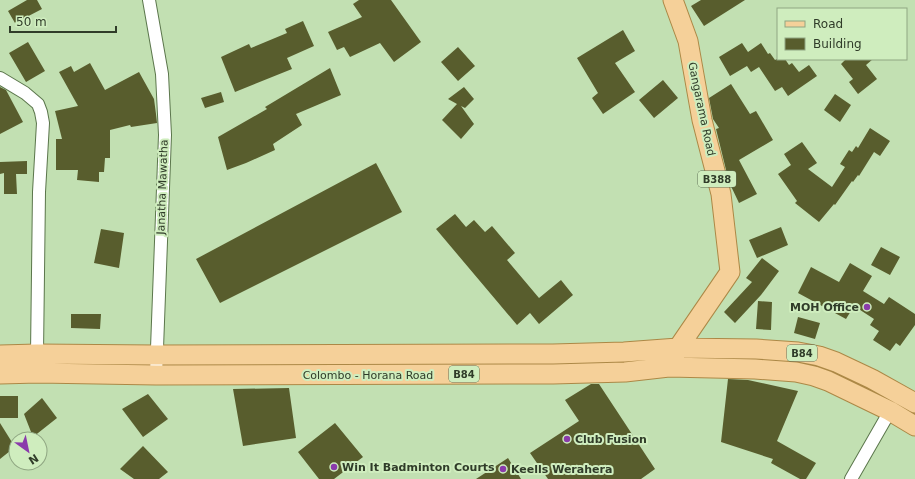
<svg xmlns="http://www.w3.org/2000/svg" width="915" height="479" viewBox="0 0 915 479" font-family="'DejaVu Sans',sans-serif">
<rect width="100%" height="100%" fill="#c2e0b2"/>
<path fill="#585d2d" d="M27,0H37L42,9L15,23L8,11Z
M359,0H391L421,42L394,62L380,43L350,57L344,47L337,50L328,32L362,17L353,4Z
M701,0H745L704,26L691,6Z
M303,21L314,46L287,58L292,69L235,92L221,57L249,44L251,48L287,33L285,29Z
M623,30L635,51L615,63L635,92L603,114L592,98L598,93L577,58Z
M28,42L45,71L26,82L9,53Z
M742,43L748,52L761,43L768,54L770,53L775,60L777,59H785L789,65L792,63L799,72L809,65L817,76L788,96L782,87L775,91L759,67L751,72L747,66L730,76L719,57Z
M458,47L475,66L458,81L441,62Z
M846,59H873L866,65L877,79L858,94L849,82L853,79L841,64Z
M90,63L105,90L139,72L154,99L156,114L157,123L131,127L130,125L110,130V158H105L104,172H99V182L77,180L78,170H56V139H62L55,111L78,106L59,72L71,66L74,72Z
M330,68L341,95L296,114L302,125L273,144L275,150L246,163L227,170L218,137L267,109L265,107Z
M663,80L678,98L654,118L639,100Z
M731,84L750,114L756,111L773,140L739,160L757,194L739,203L729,182L716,129L719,128L713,119L709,98Z
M0,87L6,90L23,122L0,134Z
M464,87L474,99L465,108L461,106L474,124L461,139L442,120L457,104L448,99Z
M221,92L224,102L205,108L201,98Z
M835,94L851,105L840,122L824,110Z
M870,128L890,141L880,156L874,152L859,176L858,175L853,182L852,181L835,205L834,204L819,222L795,203L797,201L778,174L791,165L784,154L802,142L817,163L808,169L832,187L845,167L840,164L849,150L852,152L856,146L858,148Z
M27,161V174H16L17,194H4V173L0,174V162Z
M376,163L402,212L220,303L196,259Z
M455,214L466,227L474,220L485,232L492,226L515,253L507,260L539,298L561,280L573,295L539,324L530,313L517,325L436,229Z
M781,227L788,245L757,258L749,240Z
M101,229L124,233L119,268L94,263Z
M881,247L900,257L890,275L871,265Z
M762,258L779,271L761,295L735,323L724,312L752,282L746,278Z
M850,263L872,276L863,291L884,304L889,297L915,314V325L900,346L896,343L890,351L873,340L879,331L870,325L874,319L854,306L846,319L798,293L811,267L839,282Z
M758,301L772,302L771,330L756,329Z
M71,314H101L100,329L71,328Z
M798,317L820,323L815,339L794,333Z
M728,379L748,380L798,391L777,441L816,463L806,479H800L771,463L773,459L721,442Z
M591,384H599L655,469L641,479H548L530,453L579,421L565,400Z
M289,388L296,438L243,446L233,389Z
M148,394L168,419L143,437L122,409Z
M0,396H18V418H0Z
M42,398L57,418L33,437L24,414Z
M0,423L15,447L0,459Z
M335,423L363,457L334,479H319L298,452Z
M143,446L168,472L159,479H134L120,469Z
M508,458L521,479H476Z"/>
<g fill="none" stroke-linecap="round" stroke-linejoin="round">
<defs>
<path id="street" d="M149,0L162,74L165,135L156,375
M0,78L25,93L38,104L41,112L43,123L39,192L37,354
M851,479L890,411"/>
<path id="primary" d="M673,0L688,41L702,120L721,194L730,272L678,348L674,357
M0,355L37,354L156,355L553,354L624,352L678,348L756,349L798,352L819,356L836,362L872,379L915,403
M0,374L38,373L156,375L553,374L625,372L669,367L755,369L796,372L814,376L828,381L890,411L915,426"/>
</defs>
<use href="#street" stroke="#5b764c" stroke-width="14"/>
<use href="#primary" stroke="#ac8846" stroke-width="21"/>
<use href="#street" stroke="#fff" stroke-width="12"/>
<use href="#primary" stroke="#f5d099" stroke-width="19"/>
</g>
<g fill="#8a3bab" stroke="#cfedbe" stroke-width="1.5">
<circle cx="867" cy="307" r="4"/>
<circle cx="567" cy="439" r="4"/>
<circle cx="334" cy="467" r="4"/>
<circle cx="503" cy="469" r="4"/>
</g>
<g text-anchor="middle" stroke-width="4" stroke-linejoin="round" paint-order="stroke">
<g fill="#cfedbe" stroke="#607156" stroke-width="1">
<rect x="698" y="171" width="38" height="16" rx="3"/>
<rect x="787" y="345" width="30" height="16" rx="3"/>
<rect x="449" y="366" width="30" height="16" rx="3"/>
</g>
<g font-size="10" font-weight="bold" fill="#303c29">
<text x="717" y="183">B388</text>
<text x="802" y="357">B84</text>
<text x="464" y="378">B84</text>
</g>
<g font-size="11" fill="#303c29" stroke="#cfedbe">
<text transform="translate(702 109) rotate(78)" y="4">Gangarama Road</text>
<text transform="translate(162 187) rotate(-88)" y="4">Janatha Mawatha</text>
<text x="368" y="379">Colombo - Horana Road</text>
</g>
<g font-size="11" font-weight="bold" fill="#303c29" stroke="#cfedbe" text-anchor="start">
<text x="859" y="311" text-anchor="end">MOH Office</text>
<text x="575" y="443">Club Fusion</text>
<text x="342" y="471">Win It Badminton Courts</text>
<text x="511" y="473">Keells Werahera</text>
</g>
</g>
<rect x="777" y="8" width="130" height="52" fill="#cfedbe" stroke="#8fa682"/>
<rect x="785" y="21" width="20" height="6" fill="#f5d099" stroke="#8fa682"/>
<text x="813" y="28" font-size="12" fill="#303c29">Road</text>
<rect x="785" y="38" width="20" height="12" fill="#585d2d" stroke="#8fa682"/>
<text x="813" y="48" font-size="12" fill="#303c29">Building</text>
<g transform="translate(28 451) rotate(147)"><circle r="19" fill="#cfedbe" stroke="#8fa682"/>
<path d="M0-3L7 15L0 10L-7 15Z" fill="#8a3bab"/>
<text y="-6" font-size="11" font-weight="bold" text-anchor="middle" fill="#303c29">N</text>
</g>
<path d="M10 26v6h106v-6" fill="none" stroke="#303c29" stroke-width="2"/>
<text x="16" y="26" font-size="12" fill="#303c29" stroke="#cfedbe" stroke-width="3" paint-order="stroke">50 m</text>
</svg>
